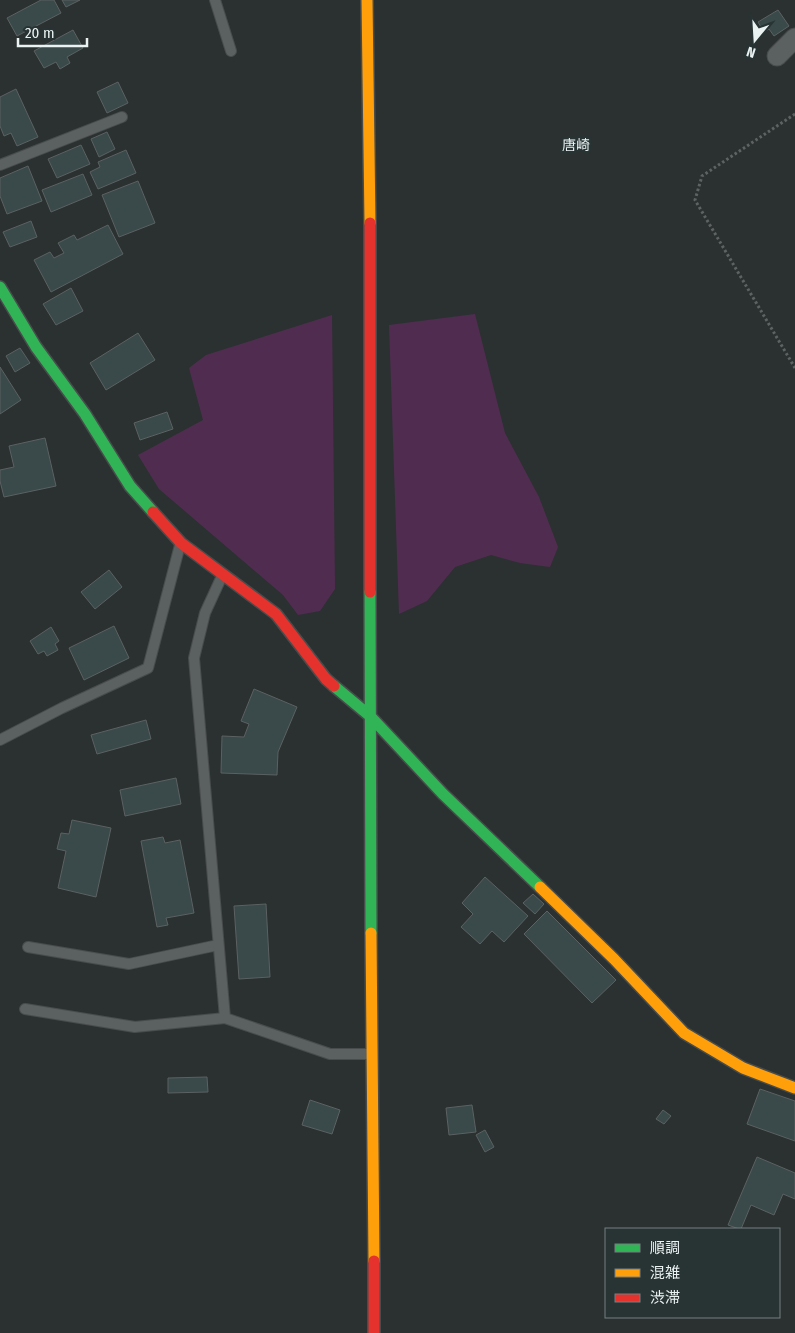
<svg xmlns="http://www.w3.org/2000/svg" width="795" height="1333" viewBox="0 0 795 1333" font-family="'Fira Sans Condensed','Noto Sans JP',sans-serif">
<rect width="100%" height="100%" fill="#2b3131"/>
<path fill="#502d50" d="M475,314L505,433L539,497L558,547L550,567L520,563L491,555L455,567L427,601L399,614L389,325Z
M332,315L335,589L320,611L298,615L283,595L159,489L138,455L203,420L189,368L206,355Z"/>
<path fill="#3a494a" stroke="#5c6161" d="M41,0H54L61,13L17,36L7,18Z
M62,0H80L66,7Z
M778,10L789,26L774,36L769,29L764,32L758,22Z
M73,30L83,48L67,57L70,63L60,69L56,62L44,68L34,51Z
M118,82L128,103L107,113L97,92Z
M16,89L38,137L17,146L11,133L4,136L0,126V97Z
M107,132L115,149L99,157L91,139Z
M81,145L90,164L57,178L48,159Z
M126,150L136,173L98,189L90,172L100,167L98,162Z
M28,166L42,201L7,214L0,196V178Z
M83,174L92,195L51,212L42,190Z
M138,181L155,223L119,237L102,195Z
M31,221L37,237L10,247L3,232Z
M108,225L123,254L51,292L34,260L50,252L54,258L64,253L58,243L74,235L77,240Z
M71,288L83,311L56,325L43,304Z
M138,333L155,360L106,390L90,363Z
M20,348L30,363L15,372L6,356Z
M0,367L21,400L0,414Z
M167,412L173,429L140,440L134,423Z
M45,438L56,486L4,497L0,481V470L14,467L9,446Z
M109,570L122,587L95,609L81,592Z
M114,626L129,658L84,680L69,648Z
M51,627L59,641L55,644L58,650L47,656L44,651L38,654L30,641Z
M254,689L297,707L278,752L277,775L221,773L222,736L244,737L249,724L241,721Z
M146,720L151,739L97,754L91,735Z
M176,778L181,804L125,816L120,790Z
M72,820L111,828L96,897L58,888L66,851L57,849L61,833L69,834Z
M163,837L165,843L180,840L194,913L166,918L168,925L157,927L141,841Z
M485,877L528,916L504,942L492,931L480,944L461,927L473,914L462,903Z
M533,894L544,904L535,914L523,903Z
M266,904L270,977L239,979L234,906Z
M547,911L616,980L592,1003L524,934Z
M207,1077L208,1092L168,1093V1078Z
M760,1089L795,1101V1141L747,1124Z
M310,1100L340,1110L332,1134L302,1125Z
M472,1105L476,1132L449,1135L446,1108Z
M663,1110L671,1116L664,1124L656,1119Z
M485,1130L494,1147L485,1152L476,1135Z
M757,1157L795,1173V1199L783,1194L774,1215L751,1205L741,1229H739L728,1225Z"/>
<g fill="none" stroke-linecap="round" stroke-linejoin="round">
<defs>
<path id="lane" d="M215,0L231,51
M0,165L122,117
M222,576L205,613L194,658L225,1018L330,1054H370
M0,740L62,708L148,668L180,545
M28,947L129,964L218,945
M25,1009L135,1027L225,1018"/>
<path id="street" d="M777,56L795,38"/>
<path id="fast" d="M0,287L36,347L85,414L130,486L153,512
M370,592L371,933
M334,686L370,716L443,794L540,887"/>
<path id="slow" d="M367,0L370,223
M540,887L614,959L684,1033L743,1068L795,1088
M371,933L374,1261"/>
<path id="jam" d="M370,223V592
M153,512L181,543L276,614L326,679L334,686
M374,1261V1333"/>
</defs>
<use href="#lane" stroke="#484c4c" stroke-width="12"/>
<use href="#street" stroke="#484c4c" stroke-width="21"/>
<use href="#fast" stroke="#484c4c" stroke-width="14"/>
<use href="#slow" stroke="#484c4c" stroke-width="14"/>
<use href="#jam" stroke="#484c4c" stroke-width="14"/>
<path stroke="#5e6262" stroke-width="3" stroke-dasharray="2.5 2.5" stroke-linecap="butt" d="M795,114L702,176L695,200L795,368"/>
<use href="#lane" stroke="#5b6061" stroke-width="10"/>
<use href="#street" stroke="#5b6061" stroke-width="19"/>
<use href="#fast" stroke="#30b455" stroke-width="11"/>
<use href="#slow" stroke="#ff9f0a" stroke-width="11"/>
<use href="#jam" stroke="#e5322d" stroke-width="11"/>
</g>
<g text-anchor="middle" stroke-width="5" stroke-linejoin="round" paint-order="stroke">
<g font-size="14" fill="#ebf2f2" stroke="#283334">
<text x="576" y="150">唐崎</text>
</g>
</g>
<rect x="605" y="1228" width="175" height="90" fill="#283334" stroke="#767f80"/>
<rect x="615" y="1244" width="25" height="8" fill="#30b455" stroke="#767f80"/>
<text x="650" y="1253" font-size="15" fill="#ebf2f2">順調</text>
<rect x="615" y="1269" width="25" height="8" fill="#ff9f0a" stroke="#767f80"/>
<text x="650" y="1278" font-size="15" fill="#ebf2f2">混雑</text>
<rect x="615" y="1294" width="25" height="8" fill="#e5322d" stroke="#767f80"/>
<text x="650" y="1303" font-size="15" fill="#ebf2f2">渋滞</text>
<g transform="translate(755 40) rotate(198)" stroke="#283334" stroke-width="4" paint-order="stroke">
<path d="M0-4L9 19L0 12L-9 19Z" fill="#ebf2f2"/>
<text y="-8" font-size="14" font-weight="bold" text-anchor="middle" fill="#ebf2f2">N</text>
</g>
<path d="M18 38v8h69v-8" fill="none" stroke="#ebf2f2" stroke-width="2.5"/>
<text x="25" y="38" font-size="15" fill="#ebf2f2" stroke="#283334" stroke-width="4" paint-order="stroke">20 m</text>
</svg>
